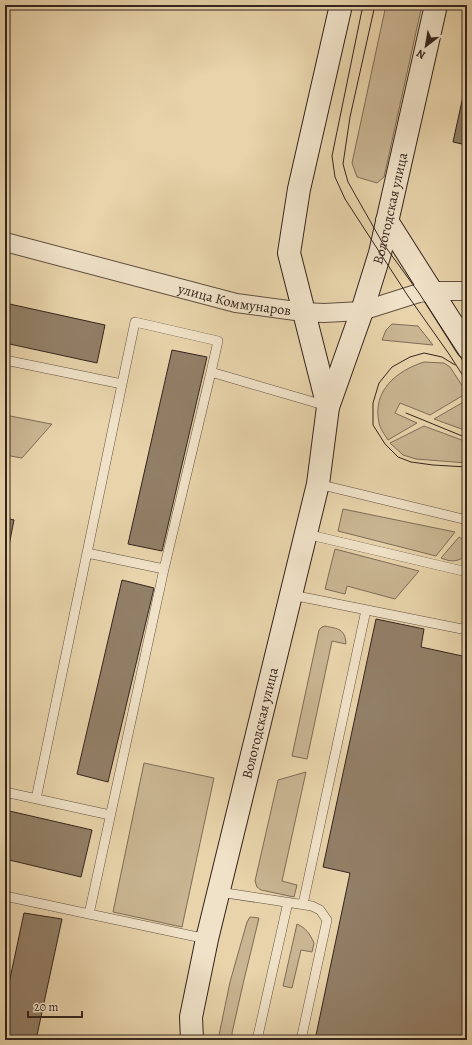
<svg xmlns="http://www.w3.org/2000/svg" width="472" height="1045" viewBox="0 0 472 1045" font-family="Alegreya,serif">
<rect width="100%" height="100%" fill="#e8d3aa"/>
<filter id="stains"><feTurbulence type="fractalNoise" baseFrequency=".005" numOctaves="4"/><feColorMatrix values="0 0 0 0 .2 0 0 0 0 .09 0 0 0 0 .02 0 0 0 .5 -.17"/></filter>
<radialGradient id="worn" r=".72"><stop offset=".6" stop-color="#630" stop-opacity="0"/><stop offset="1" stop-color="#630" stop-opacity=".3"/></radialGradient>
<path fill="#c9b592" stroke="#7e6c58" d="M386,5H422L384,177L377,183L357,177L352,163Z
M392,324L418,326L433,345L382,340L386,330Z
M424,362L444,363L450,367L467,393L430,415L400,403L395,413L417,423L388,440C385,435 380,429 379,423C372,391 396,371 424,362Z
M467,400V431L434,419Z
M5,415L51,424H52L22,458L5,455Z
M424,426L467,442V463L416,459L403,455L390,443Z
M343,509L455,532L436,556L338,531Z
M459,537C469,542 470,556 458,560C452,562 446,560 441,558Z
M335,549L419,571L395,599L347,586L345,594L325,589Z
M325,626C338,629 345,628 346,644L332,641L307,759L292,756L319,630L322,627Z
M144,763L214,778L182,927L113,912Z
M306,772L282,881L297,885L294,897L261,890L257,887L255,881L278,780Z
M250,917L259,918L243,984L232,1033L233,1040H218L230,982L247,922Z
M297,924C306,928 310,934 314,943L312,952L301,950L292,988L283,986Z"/>
<path fill="#927f67" stroke="#34241e" d="M467,78V145L453,142Z
M5,303L105,325L97,363L5,343Z
M172,350L207,357L162,551L128,544Z
M5,518L14,520L5,566Z
M122,580L154,588L108,782L77,774Z
M376,619L424,629L421,647L467,657V1040H315L350,873L323,867Z
M5,810L92,830L81,877L5,859Z
M24,913L62,919L36,1040H5V1002Z"/>
<g fill="none" stroke-linecap="round" stroke-linejoin="round">
<defs>
<path id="service" d="M5,360L122,384L36,799
M122,384L135,322L218,341L211,372
M318,484L467,520
M306,534L467,572
M87,553L164,569
M292,595L467,630
M5,792L110,815
M219,892L312,906L320,910L327,920L301,1040
M5,896L89,914
M303,904L366,610
M207,939L89,914L164,569L211,372L327,406
M257,1040L288,902"/>
<g id="minor">
<path id="s1" d="M5,242L236,303L303,312L324,313L362,311L419,293L431,291H467"/>
</g>
<g id="secondary">
<path d="M387,221L467,347"/>
<path d="M328,407L289,253L299,189L341,5"/>
<path id="s2" d="M192,1040L191,1017L207,939L318,484L328,407L362,311L380,253L436,5"/>
</g>
</defs>
<use href="#service" stroke="#615041" stroke-width="10"/>
<use href="#minor" stroke="#615041" stroke-width="20"/>
<use href="#secondary" stroke="#34241e" stroke-width="24"/>
<use href="#service" stroke="#f0e2c8" stroke-width="9"/>
<use href="#minor" stroke="#f0e2c8" stroke-width="18"/>
<use href="#secondary" stroke="#f0e2c8" stroke-width="22"/>
<path stroke="#34241e" stroke-width="1" d="M363,5L332,156L335,177L345,199L408,296L449,354L467,382
M375,5L350,117L343,164L348,182L382,242L419,293L467,367
M455,365L442,357L424,353L410,357L392,367L379,383L373,403V425L385,444L398,457L411,462L433,465L467,467
M406,413L467,438"/>
</g>
<g text-anchor="middle" stroke-width="3.5" stroke-linejoin="round" paint-order="stroke">
<g font-size="14" fill="#34241e" stroke="#f0e2c8">
<text dy="5" stroke="none"><textPath href="#s2" startOffset="857">Вологодская улица</textPath></text>
<text dy="5" stroke="none"><textPath href="#s1" startOffset="237">улица Коммунаров</textPath></text>
<text dy="5" stroke="none"><textPath href="#s2" startOffset="325">Вологодская улица</textPath></text>
</g>
</g>
<rect width="472" height="1045" fill="none" stroke="#e8d3aa" stroke-width="20"/>
<rect x="6" y="6" width="460" height="1033" fill="none" stroke="#34241e" stroke-width="2"/>
<rect x="10" y="10" width="452" height="1025" fill="none" stroke="#34241e"/>
<g transform="translate(426 46) rotate(211)" stroke="#f0e2c8" stroke-width="3" paint-order="stroke">
<path d="M0-3L7 15L0 10L-7 15Z" fill="#34241e"/>
<text y="-6" font-size="11" font-weight="bold" text-anchor="middle" fill="#34241e">N</text>
</g>
<path d="M28 1011v6h54v-6" fill="none" stroke="#34241e" stroke-width="2"/>
<text x="34" y="1011" font-size="12" fill="#34241e" stroke="#f0e2c8" stroke-width="3" paint-order="stroke">20 m</text>
<rect width="100%" height="100%" filter="url(#stains)"/>
<rect width="100%" height="100%" fill="url(#worn)"/>
</svg>
